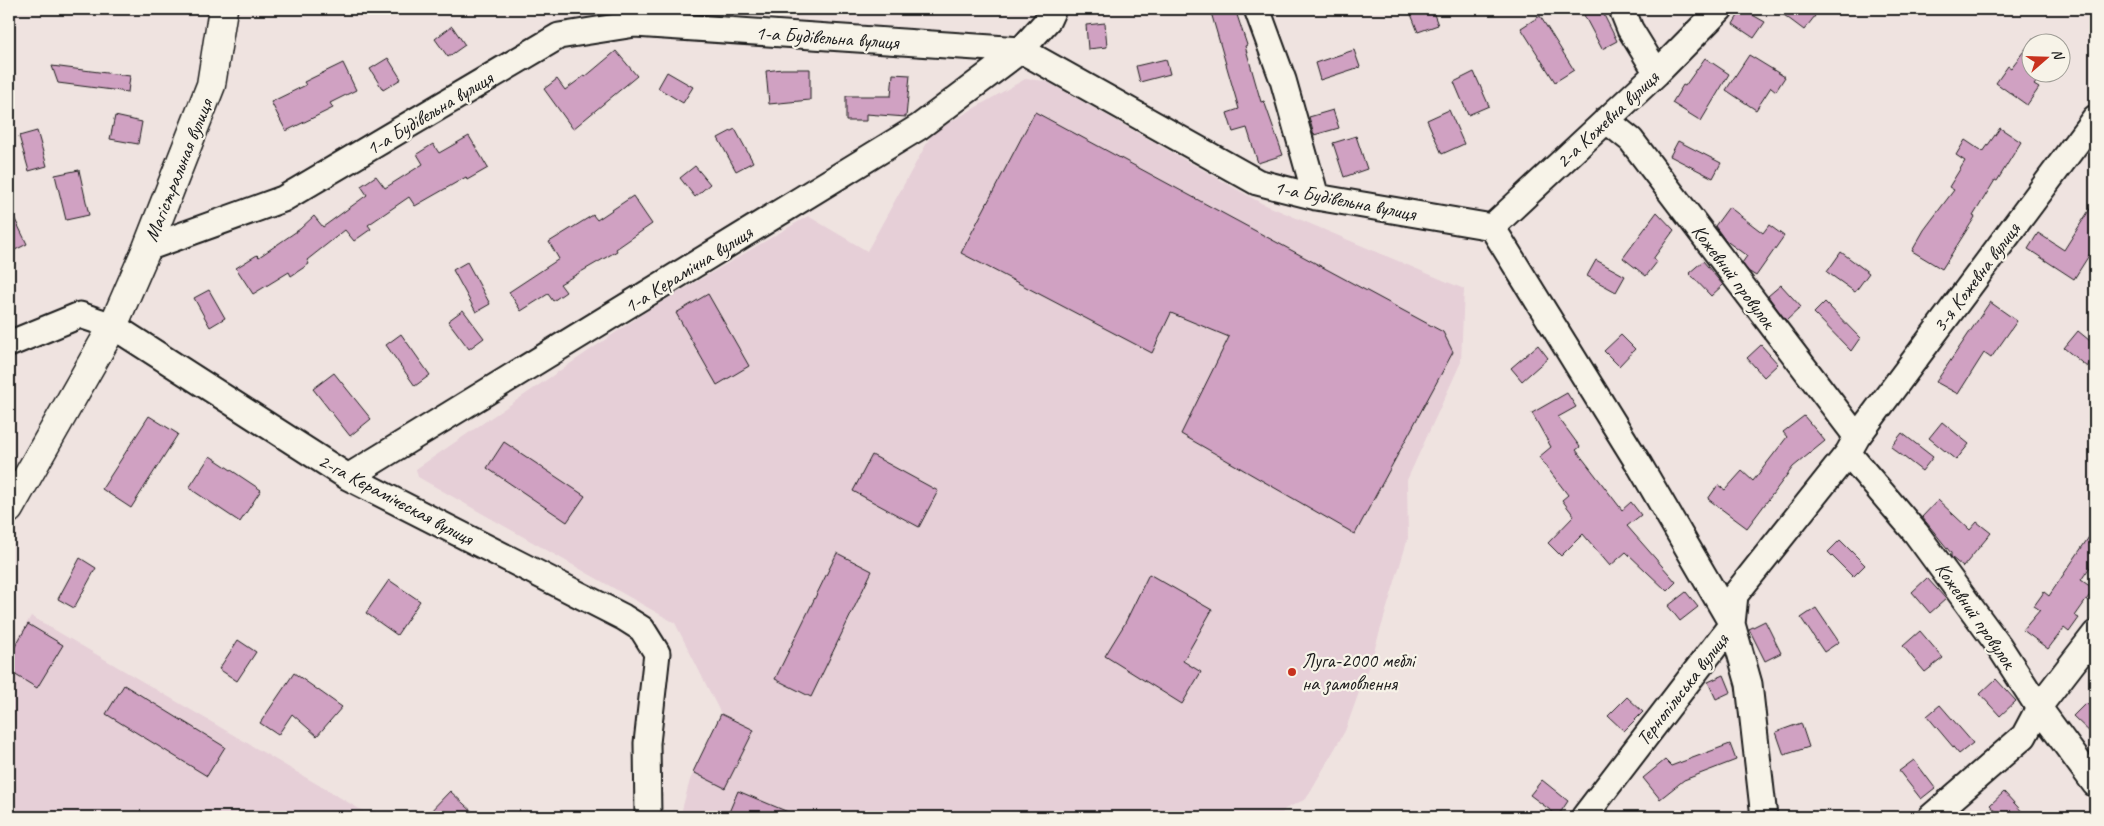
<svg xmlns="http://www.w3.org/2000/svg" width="2104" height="826" viewBox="0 0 2104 826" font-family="Caveat,sans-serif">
<rect width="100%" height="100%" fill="#efe3e0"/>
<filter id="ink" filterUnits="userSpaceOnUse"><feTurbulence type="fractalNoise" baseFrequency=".02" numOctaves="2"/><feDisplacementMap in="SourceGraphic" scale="10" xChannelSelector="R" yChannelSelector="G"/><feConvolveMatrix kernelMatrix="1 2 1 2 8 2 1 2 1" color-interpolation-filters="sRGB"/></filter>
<g filter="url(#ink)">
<path fill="#e6cfd7" d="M1025,79L1046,81L1261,203L1464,289L1461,362L1407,480L1408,538L1374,651L1345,731L1306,799L1285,809L1280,817H680L690,780L721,714L675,623L418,477L416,469L650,309L808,216L867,251L933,132Z
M31,616L373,817H9V654Z"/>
<path fill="#d0a1c2" stroke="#1c1c1c" d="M1210,9H1235L1247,45L1245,46L1261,102L1264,101L1283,155L1258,163L1247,128L1233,132L1227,113L1239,109Z
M1409,9H1432L1438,25L1418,32Z
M1595,9H1601L1617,41L1602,49L1584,15Z
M1742,9L1765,22L1754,38L1733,24Z
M1776,9H1806L1815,16L1804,30Z
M1540,16L1574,70L1555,82L1521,28Z
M1105,23L1107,47L1088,49L1086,25Z
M452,26L465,45L448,57L435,39Z
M2033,39L2038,42H2032V72H2044L2034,85L2039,88L2027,105L1996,83L2008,66L2011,68Z
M1354,50L1360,67L1320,80L1315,63Z
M616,51L637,76L573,129L544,89L557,79L565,90L584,76L585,77Z
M1749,55L1785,77L1776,91L1771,87L1756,110L1726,90Z
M388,58L401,79L383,90L370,69Z
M1705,58L1729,74L1701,121L1672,103L1683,85L1685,86Z
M1166,59L1170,74L1140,82L1136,66Z
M343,63L356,90L330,103L333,108L286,131L271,102L306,85L304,82Z
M52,66L130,76L128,92L58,83Z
M782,69H810V100L769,104L766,71Z
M667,72L693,87L683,103L658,88Z
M1474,72L1489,106L1468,115L1454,82Z
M893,74L910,75L906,117L866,114V121H846V96H891Z
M1333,110L1339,128L1314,135L1309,117Z
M1449,110L1464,144L1442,154L1427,120Z
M1035,112L1443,332L1453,352L1355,534L1181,434L1229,337L1171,313L1152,353L961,253Z
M115,116L142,122L138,144L110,139Z
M2000,128L2021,142L1997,181L1995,180L1973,216L1975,217L1942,269L1912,251L1924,230L1954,190L1949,187L1965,161L1956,155L1965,140L1983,152Z
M735,129L753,162L736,171L718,138Z
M37,131L47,166L29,171L19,136Z
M469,136L488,168L467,180L466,177L415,206L409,197L368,225L371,229L354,241L345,230L307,260L309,264L291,276L289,272L253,294L236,268L257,255L259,257L300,229L314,216L323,227L367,195L361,186L376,176L385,188L423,164L417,154L433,144L439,153Z
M1356,136L1367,169L1344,177L1333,143Z
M1678,141L1721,163L1713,178L1670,156Z
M695,166L710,184L695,197L680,178Z
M79,170L89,215L66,220L55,175Z
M633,196L652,224L616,249L617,251L560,284L566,292L553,301L548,294L521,311L509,292L559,259L549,242L593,215L597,220Z
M2095,201V246L2074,279L2028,249L2038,233L2064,250Z
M9,207L27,244L9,253Z
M1729,207L1763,233L1769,225L1784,236L1756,276L1748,271L1742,263L1747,256L1725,240L1715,226Z
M1657,212L1674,230L1653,259L1657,262L1646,276L1623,258Z
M1841,252L1869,273L1855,292L1827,272Z
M1596,260L1625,276L1616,292L1587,276Z
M1703,261L1723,285L1711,296L1689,273Z
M467,262L490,304L476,312L453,270Z
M1781,285L1801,307L1786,321L1768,296Z
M209,290L225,318L210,327L194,298Z
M708,294L749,366L717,385L676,313Z
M1825,302L1860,338L1851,351L1814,313Z
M1990,302L2017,321L1991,358L1984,353L1958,394L1936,382Z
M463,310L484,338L469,349L448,321Z
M2078,331L2095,345V356L2087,367L2064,348Z
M401,334L430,375L415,386L386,345Z
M1621,335L1635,349L1619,366L1604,351Z
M1538,345L1548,358L1522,381L1511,368Z
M1761,345L1778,364L1764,377L1747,358Z
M334,373L371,419L350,436L313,389Z
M1567,393L1576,407L1558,417L1580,447L1576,450L1622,510L1631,502L1641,515L1627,526L1676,582L1667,591L1626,552L1610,566L1583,534L1561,556L1548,543L1574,516L1562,500L1568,495L1539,457L1551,447L1532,413Z
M149,416L178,434L131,508L102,489Z
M1804,416L1825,441L1793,467L1747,528L1708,499L1718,485L1725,490L1742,471L1753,481L1787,437L1783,432Z
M1942,422L1969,444L1956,460L1929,438Z
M1902,433L1933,457L1922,471L1891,447Z
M504,442L585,496L567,522L487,468Z
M872,455L938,491L919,527L853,491Z
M210,456L261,490L240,522L189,488Z
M1938,500L1970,530L1977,522L1991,533L1963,567L1951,557V553L1922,517Z
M2095,528V560L2081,580L2094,589L2075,616L2079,618L2069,632L2064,628L2048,649L2023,630L2040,610L2034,606L2044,592L2049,596Z
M1840,540L1865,565L1853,577L1828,552Z
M837,553L872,571L811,697L775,679Z
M80,558L96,568L74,608L58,599Z
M1149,574L1212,610L1183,661L1201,672L1182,704L1105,656L1124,625Z
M1927,578L1946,599L1930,613L1912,592Z
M389,580L420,601L397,635L366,613Z
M1686,592L1698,607L1680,621L1668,606Z
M1816,608L1839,642L1824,652L1801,618Z
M1765,621L1781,653L1765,661L1749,629Z
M28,624L63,645L37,688L9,671V657Z
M1920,631L1943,658L1925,672L1903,646Z
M238,640L256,652L237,681L219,669Z
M294,673L342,707L317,736L292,714L278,735L260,723Z
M1724,675L1731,692L1716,699L1708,682Z
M1996,679L2016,701L2000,716L1980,694Z
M124,685L225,747L207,776L106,714Z
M1627,697L1643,712L1624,731L1608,716Z
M2086,703L2095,712V737L2073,716Z
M1940,705L1973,743L1959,754L1927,716Z
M721,714L754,730L725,788L693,772Z
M1801,723L1809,747L1784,755L1776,732Z
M1730,744L1736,760L1684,780L1660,799L1643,778L1665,760L1671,766Z
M1914,760L1935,788L1921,799L1899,771Z
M1542,780L1568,801L1558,816L1530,795Z
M450,791L478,817H425Z
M738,791L800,817H727Z
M2004,792L2027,817H2001L1990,805Z"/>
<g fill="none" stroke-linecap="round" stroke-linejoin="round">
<defs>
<path id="minor" d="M1257,9L1283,80L1316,197
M1622,9L1630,29L1657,73
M1606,120L1631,140L1857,437
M1492,227L1640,466L1732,624L1749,684L1764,817
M1492,227L1657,73L1720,9
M147,248L283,199L559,36L635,24L1021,50L1257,182L1316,197L1492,227
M9,344L80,315L113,326L348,477L623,617L642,629L657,653L647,743L648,817
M1848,453L1916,533L1999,646L2039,708L2095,784
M348,477L919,127L1021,50L1048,20L1053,9
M1584,817L1732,624L1735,595L1848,453L1857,437L2095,118
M1931,817L2024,736L2041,704L2095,634"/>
<path id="primary" d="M9,509L113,326L147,248L211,85L223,9"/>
</defs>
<use href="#minor" stroke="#1c1c1c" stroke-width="29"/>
<use href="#primary" stroke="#1c1c1c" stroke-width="31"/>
<use href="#minor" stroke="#f7f3e8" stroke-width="25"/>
<use href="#primary" stroke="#f7f3e8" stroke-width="28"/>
</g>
</g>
<circle fill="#c8321e" stroke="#f7f3e8" stroke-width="2" cx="1292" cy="672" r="5"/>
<g text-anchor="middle" stroke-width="4.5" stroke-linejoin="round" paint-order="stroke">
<g font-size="20" fill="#1c1c1c" stroke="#f7f3e8">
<text transform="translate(827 37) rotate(4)" y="7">1-а Будівельна вулиця</text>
<text transform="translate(429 113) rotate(-31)" y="7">1-а Будівельна вулиця</text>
<text transform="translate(1607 119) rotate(-43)" y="7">2-а Кожевна вулиця</text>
<text transform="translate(178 170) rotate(-68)" y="7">Магістральная вулиця</text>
<text transform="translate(1345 200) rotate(11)" y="7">1-а Будівельна вулиця</text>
<text transform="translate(688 269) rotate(-32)" y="7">1-а Керамічна вулиця</text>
<text transform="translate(1734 276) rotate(53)" y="7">Кожевний провулок</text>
<text transform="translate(1976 277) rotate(-53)" y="7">3-я Кожевна вулиця</text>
<text transform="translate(396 499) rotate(28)" y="7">2-га Кєрамічєская вулиця</text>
<text transform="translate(1976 615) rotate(55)" y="7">Кожевний провулок</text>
<text transform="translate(1682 689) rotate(-52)" y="7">Тернопільська вулиця</text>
</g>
<g font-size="20" fill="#1c1c1c" stroke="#f7f3e8" text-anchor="start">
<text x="1302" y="667">Луга-2000 меблі<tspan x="1302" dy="23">на замовлення</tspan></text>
</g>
</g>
<rect width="2104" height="826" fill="none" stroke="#f7f3e8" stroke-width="30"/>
<rect x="15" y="15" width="2074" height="796" fill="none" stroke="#1c1c1c" stroke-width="2" filter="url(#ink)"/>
<g transform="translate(2046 58) rotate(70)"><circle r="24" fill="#f7f3e8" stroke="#9f9d96"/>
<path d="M0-4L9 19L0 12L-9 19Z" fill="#c8321e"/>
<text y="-8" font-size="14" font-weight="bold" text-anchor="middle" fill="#1c1c1c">N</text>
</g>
</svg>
